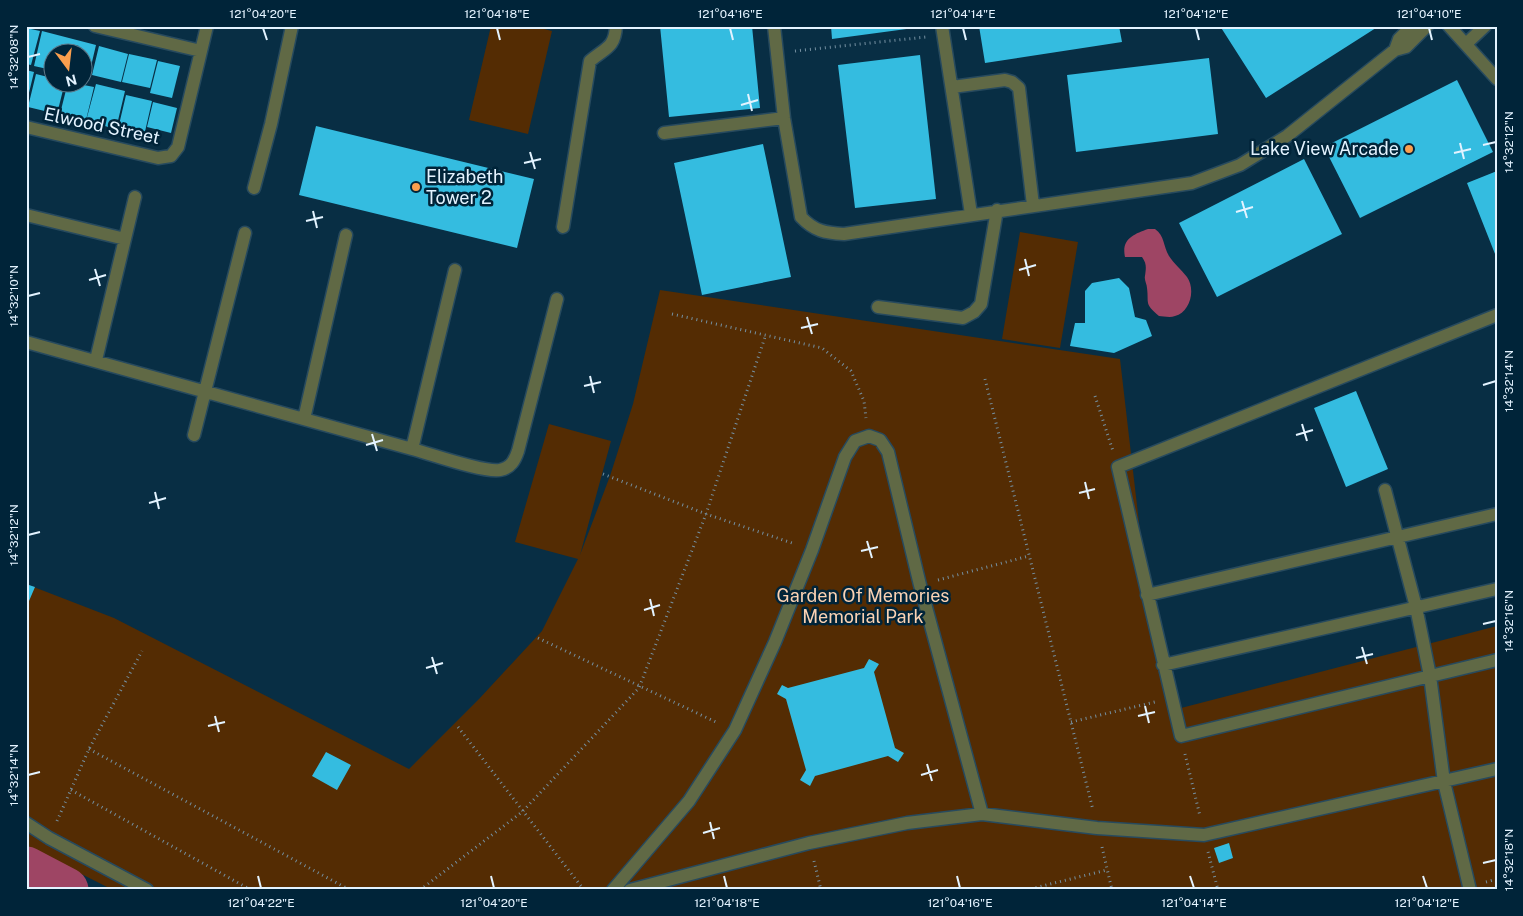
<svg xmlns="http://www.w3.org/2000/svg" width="1523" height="916" viewBox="0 0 1523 916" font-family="'Public Sans',sans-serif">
<rect width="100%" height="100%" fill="#082e44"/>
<path fill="#542c03" d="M491,26H532L552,31L528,134L469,120Z
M1020,232L1078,242L1060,348L1002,339Z
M660,290L1120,359L1140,531L1181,708L1497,626V890H113L26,846V584L114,618L409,769L479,699L542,631L578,559L515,542L549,424L611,441L580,555L610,476L633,404Z"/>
<path fill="#9e4564" d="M1148,229H1155C1165,236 1163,246 1169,256C1174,264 1181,269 1187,277C1196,290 1190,312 1175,316C1170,318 1163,316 1159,316C1144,303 1149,304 1147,288C1147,284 1144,280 1145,276C1146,268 1147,264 1142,257H1125C1121,239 1134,234 1148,229Z"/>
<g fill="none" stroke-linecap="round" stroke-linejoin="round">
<path stroke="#9e4564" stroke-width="45" d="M26,869L66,890"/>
</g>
<path fill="#34bce0" d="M660,26H752L760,108L669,117Z
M831,26H914V28L832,39Z
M979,26H1119L1122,42L985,63Z
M1220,26H1379L1266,98Z
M26,28L40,31L31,65L26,64Z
M42,31L96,45L88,79L82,78V52H52V70L34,66Z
M99,46L128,54L121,82L92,75Z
M129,54L157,60L150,88L122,82Z
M920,55L936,199L855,208L838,65Z
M1209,58L1218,134L1076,152L1067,75Z
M158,61L180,66L172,98L150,93Z
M26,70L34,72L27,101H26Z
M36,74L52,78V82H65L57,114L28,107Z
M1457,80L1493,152L1360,218L1324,147Z
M68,82L94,87L86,120L60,114Z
M96,84L125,91L116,129L86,121Z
M126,95L152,101L144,136L118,129Z
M153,102L177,108L171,133L147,127Z
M316,126L534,179L517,248L299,195Z
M763,144L791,277L702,295L674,163Z
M1304,159L1342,234L1217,297L1179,223Z
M1497,171V259L1467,183Z
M1119,278L1129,288L1135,317L1146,320L1152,336L1114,353L1070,346L1075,323H1085V291L1092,283Z
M1356,391L1388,469L1346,487L1314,408Z
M26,584L35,587L26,608Z
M869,659L879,664L874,672L895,748L904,753L898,762L888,756L815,776L810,786L800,780L806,770L786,699L777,694L782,685L788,688L864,668Z
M326,752L351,765L337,790L312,776Z
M1229,843L1233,858L1219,863L1214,848Z"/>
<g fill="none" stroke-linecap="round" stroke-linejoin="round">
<defs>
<path id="minor" d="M95,26L201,51
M774,26L784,118L801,217C814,231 825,233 844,234L1192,183L1240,165L1287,136L1395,50L1406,47L1427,26
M942,26L971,214
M1449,26L1497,79
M1466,44L1485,26
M1395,50L1399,39L1412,26
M952,87L1005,80L1012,82L1019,88L1033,205
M26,127L158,158L171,156L178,147L207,26
M664,133L784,118
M254,188L271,124L292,26
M26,215L125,239
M563,227L590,61C605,48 615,48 616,26
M878,307L963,318L974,312L981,304L997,210
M1497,315L1118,467L1181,736L1497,660
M26,342L412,449C431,454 484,473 500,470C511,468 515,460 518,451L557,299
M96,360L135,197
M304,419L346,235
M194,435L245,233
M412,449L455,270
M1385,490L1416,607L1430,676L1444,782L1470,890
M1147,595L1497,514
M1163,665L1497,589
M26,823L49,838L147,890
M613,890L689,801L735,730L775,642L812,550L845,457L855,441L869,436L880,440L888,452L920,585L982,814
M630,890L809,843L907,823L982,814L1097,828L1204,835L1497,769"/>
</defs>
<use href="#minor" stroke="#274a5e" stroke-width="15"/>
<path stroke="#7590a1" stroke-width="3" stroke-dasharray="1 4" stroke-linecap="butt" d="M795,51L926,37
M672,314L822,348L851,371L864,401L866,418
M985,379L1093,810
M1095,396L1113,451
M603,474L706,514L795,544
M938,580L1029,556
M538,638L718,723
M1071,722L1155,702
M458,727L584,890
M89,749L350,890
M1185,754L1200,816
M71,790L251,890
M57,821L89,749L142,651
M1102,847L1112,890
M1208,852L1218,890
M814,861L821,890
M1486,882L1497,879
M420,890L522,812L639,688L706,514L766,334
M1026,890L1107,870"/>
<use href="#minor" stroke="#606945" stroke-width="12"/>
</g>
<path fill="none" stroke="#e3f3ff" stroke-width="2" d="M263,28L267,40M497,28L500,40M730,28L733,40M963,28L966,40M1196,28L1199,40M1429,28L1432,40M28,57L40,54M748,94L752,111M741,105L758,100M1460,143L1464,159M1483,145L1496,142M530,152L535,169M1454,153L1471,149M524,163L541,159M1242,201L1247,218M313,211L317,228M1236,212L1253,207M306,221L323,217M1025,259L1029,276M95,269L100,286M1019,270L1036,265M89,280L106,275M28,296L40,293M807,317L812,334M801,328L818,324M590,376L594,393M1483,385L1496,381M584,386L601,382M1302,424L1307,441M372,434L377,451M1296,435L1313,430M366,445L383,440M1085,482L1089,499M155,492L159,509M1079,493L1095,489M149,503L166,498M28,535L40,532M867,541L872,558M861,551L878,547M650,599L654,616M644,610L660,605M1483,624L1496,621M1362,647L1367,664M432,657L437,674M1356,658L1373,654M426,668L443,663M1145,706L1149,723M215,716L219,732M1138,716L1155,712M208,726L225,722M927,764L932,781M28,775L40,772M921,775L938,770M710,822L714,839M703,833L720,828M1483,863L1496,860M258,876L261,888M491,876L494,888M724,876L727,888M957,876L960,888M1190,876L1194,888M1423,876L1427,888"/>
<g fill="#fa9f4e" stroke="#002439" stroke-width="2">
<circle cx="1409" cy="149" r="5"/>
<circle cx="416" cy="187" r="5"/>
</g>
<g text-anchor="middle" stroke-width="5" stroke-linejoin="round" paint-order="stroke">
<g font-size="18" fill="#e3f3ff" stroke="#002439">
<text transform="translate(102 126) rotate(12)" y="6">Elwood Street</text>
</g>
<g font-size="18" fill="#e3f3ff" stroke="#002439" text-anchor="end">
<text x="1399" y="155">Lake View Arcade</text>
<text x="426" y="183" text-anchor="start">Elizabeth<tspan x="426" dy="21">Tower 2</tspan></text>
</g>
<g font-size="18" fill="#fad2b3" stroke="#002439">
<text x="863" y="602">Garden Of Memories<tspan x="863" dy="21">Memorial Park</tspan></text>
</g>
</g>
<rect width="1523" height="916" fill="none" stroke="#002439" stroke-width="55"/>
<g transform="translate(68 68) rotate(165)"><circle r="24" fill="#002439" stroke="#5b7788"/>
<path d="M0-4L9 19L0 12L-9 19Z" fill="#fa9f4e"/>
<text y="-8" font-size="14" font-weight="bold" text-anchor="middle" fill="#e3f3ff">N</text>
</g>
<rect x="28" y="28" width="1468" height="860" fill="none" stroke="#e3f3ff" stroke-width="2"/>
<g font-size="12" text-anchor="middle" fill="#e3f3ff">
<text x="263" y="18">121°04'20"E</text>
<text x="497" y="18">121°04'18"E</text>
<text x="730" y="18">121°04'16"E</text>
<text x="963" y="18">121°04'14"E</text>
<text x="1196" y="18">121°04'12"E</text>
<text x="1429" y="18">121°04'10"E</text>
<text transform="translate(14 57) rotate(-90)" y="4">14°32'08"N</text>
<text transform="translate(1509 142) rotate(-90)" y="4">14°32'12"N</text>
<text transform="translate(14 296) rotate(-90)" y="4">14°32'10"N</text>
<text transform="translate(1509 381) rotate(-90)" y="4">14°32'14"N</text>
<text transform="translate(14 535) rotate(-90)" y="4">14°32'12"N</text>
<text transform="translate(1509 621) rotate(-90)" y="4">14°32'16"N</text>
<text transform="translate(14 775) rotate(-90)" y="4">14°32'14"N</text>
<text transform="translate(1509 860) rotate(-90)" y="4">14°32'18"N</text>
<text x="261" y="907">121°04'22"E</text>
<text x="494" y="907">121°04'20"E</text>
<text x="727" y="907">121°04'18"E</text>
<text x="960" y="907">121°04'16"E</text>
<text x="1194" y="907">121°04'14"E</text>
<text x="1427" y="907">121°04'12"E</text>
</g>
</svg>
